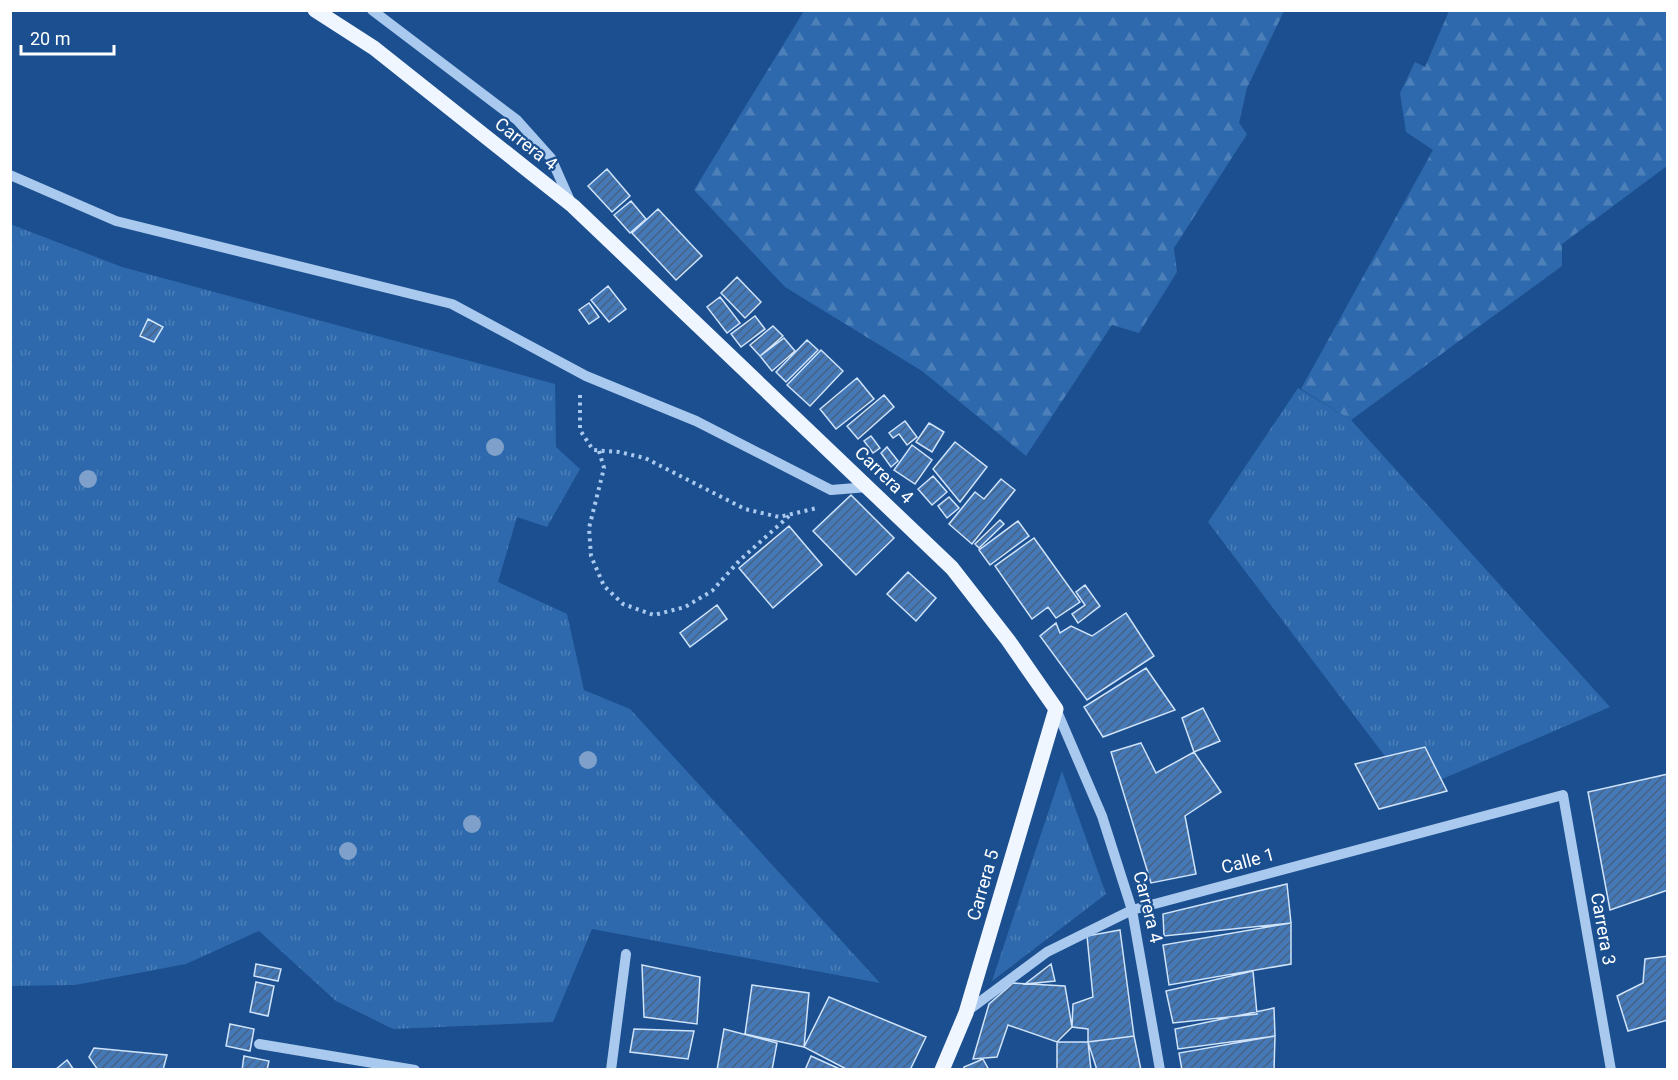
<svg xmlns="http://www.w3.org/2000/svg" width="1678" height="1080" viewBox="0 0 1678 1080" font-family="Roboto,sans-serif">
<defs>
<pattern id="grass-tufts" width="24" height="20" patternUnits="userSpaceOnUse" patternTransform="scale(1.5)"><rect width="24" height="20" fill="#2e69ad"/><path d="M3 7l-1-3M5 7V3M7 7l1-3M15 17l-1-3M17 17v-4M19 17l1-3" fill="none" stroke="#4d80b9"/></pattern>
<pattern id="forest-firs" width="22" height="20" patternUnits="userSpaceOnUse" patternTransform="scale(1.5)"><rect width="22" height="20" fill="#2e69ad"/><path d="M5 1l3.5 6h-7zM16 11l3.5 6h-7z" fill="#4d80b9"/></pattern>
<pattern id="building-hatch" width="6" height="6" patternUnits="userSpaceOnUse" patternTransform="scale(1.5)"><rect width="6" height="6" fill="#4478b7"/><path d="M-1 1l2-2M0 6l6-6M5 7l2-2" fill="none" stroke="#486282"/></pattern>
</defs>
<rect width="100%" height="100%" fill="#1b4f8f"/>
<path fill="url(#grass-tufts)" d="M10,224L122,267L555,384L556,447L580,469L547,527L517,517L498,582L567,614L584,690L630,709L880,983L592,929L553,1022L393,1029L336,1001L259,931L186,964L75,985L11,986Z
M1298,388L1351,420L1610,707L1412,792L1208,522Z
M1062,771L1106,894L992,981Z"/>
<path fill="url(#forest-firs)" d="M804,11H1284L1247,88L1239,123L1247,134L1174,248L1177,272L1139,333L1112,325L1026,456L922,371L785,287L694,190Z
M1449,11H1667V166L1562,244V266L1351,420L1301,389L1433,150L1406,132L1400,93L1415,62L1425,67Z"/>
<path fill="url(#building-hatch)" stroke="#cfe3fa" stroke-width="1.5" d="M607,169L630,196L612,212L588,186Z
M631,201L646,219L630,233L614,215Z
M658,209L702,256L676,280L632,233Z
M737,277L761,302L745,318L721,293Z
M608,286L626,309L609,322L591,300Z
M720,297L740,323L727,333L707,307Z
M589,303L599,317L589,324L579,310Z
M755,316L765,329L741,347L731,334Z
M148,319L163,327L154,342L140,336Z
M773,326L783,336L760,356L750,345Z
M784,338L795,351L772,371L760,356Z
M807,340L818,350L786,382L776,372Z
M821,350L843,371L810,406L787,385Z
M857,378L874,399L836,429L820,409Z
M884,395L894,407L858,439L847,426Z
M905,421L917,437L907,445L899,434L893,438L889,433Z
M929,423L944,432L932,452L916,442Z
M871,436L880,448L873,453L864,441Z
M955,442L987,467L960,502L933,469Z
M912,445L932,460L915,484L894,470Z
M887,447L898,461L891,467L881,453Z
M933,476L947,492L932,505L918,489Z
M1001,479L1015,490L972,544L949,524L975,492L984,499Z
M851,495L894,538L856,575L813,531Z
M949,497L959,508L947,518L938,506Z
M1000,520L1004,524L979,548L975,544Z
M1018,521L1029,536L990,565L979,550Z
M789,526L822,565L773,608L739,568Z
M1034,538L1080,602L1056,618L1048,607L1032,619L995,566Z
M908,572L936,598L916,621L887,594Z
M1085,585L1100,606L1078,623L1072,614L1085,605L1076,592Z
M717,605L727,619L690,647L680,633Z
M1126,613L1154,656L1087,700L1040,636L1056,623L1060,633L1071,626L1092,636Z
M1146,668L1175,710L1103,737L1084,707Z
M1203,708L1220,741L1194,752L1182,718Z
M1141,743L1156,773L1194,752L1221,792L1185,816L1196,874L1151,883L1111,752Z
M1425,747L1447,791L1379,809L1355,764Z
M1668,774V890L1610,910L1588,792Z
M1287,884L1291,923L1164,936L1163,914Z
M1291,923V964L1169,985L1163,945Z
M1120,930L1134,1036L1088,1042V1029L1072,1027L1073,1004L1093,997L1087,936Z
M1668,956V1020L1628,1031L1617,996L1643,983L1645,959Z
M256,964L281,969L278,981L254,976Z
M1051,964L1055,981L1025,984Z
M642,965L700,977L697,1024L644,1017Z
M1253,971L1257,1014L1173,1023L1166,991Z
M256,982L274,986L268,1016L250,1012Z
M1013,983L1065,986L1072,1027L1057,1042L1008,1025L997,1057L973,1059L989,1004Z
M752,985L809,993L804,1047L745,1034Z
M829,997L926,1037L910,1070H848L804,1047Z
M1274,1008L1275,1036L1178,1049L1175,1029Z
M230,1024L254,1029L250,1051L226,1046Z
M634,1029L694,1031L688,1059L630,1052Z
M724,1029L777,1043L772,1070H717Z
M1134,1036L1141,1070H1097L1088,1042Z
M1275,1036L1274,1070H1182L1179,1053Z
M1057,1042H1088L1091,1070H1057Z
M94,1048L167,1055L163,1070H98L89,1057Z
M244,1056L269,1061L267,1070H242Z
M811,1056L842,1070H805Z
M983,1059L989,1070H963L964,1067Z
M67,1060L74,1070H55Z"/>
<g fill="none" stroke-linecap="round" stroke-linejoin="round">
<path stroke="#a9c9ee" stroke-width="4" stroke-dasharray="3 4.5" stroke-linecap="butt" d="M580,395V430L593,450L619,452L645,458L745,509L779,517L817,508
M599,451L604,468L589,528L591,556L604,586L623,604L654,615L685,607L712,591L739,561L789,516"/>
<path stroke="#a9c9ee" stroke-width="10" d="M372,10L517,120L551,158L571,203
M10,175L116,221L452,304L586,376L696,421L831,490L868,487
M1056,709L1102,816L1132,910L1160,1070
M966,1012L1047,952L1132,910L1563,795L1611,1070
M259,1044L415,1070
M611,1070L626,954"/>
<path stroke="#f0f6ff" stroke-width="15" d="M315,10L374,48L573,206L952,568L1008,640L1056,709L966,1013L942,1070"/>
</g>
<g fill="#7ea0ca">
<circle cx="495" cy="447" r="9"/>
<circle cx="88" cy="479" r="9"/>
<circle cx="588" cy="760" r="9"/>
<circle cx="472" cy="824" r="9"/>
<circle cx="348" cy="851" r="9"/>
</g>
<g text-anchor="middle" stroke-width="4.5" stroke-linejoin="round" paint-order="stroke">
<g font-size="18" fill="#fff" stroke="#1b4f8f">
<text transform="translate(526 144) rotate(38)" y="6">Carrera 4</text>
<text transform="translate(884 475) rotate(44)" y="6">Carrera 4</text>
<text transform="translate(1248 861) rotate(-15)" y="6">Calle 1</text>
<text transform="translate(983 885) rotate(-74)" y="6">Carrera 5</text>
<text transform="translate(1148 907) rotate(76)" y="6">Carrera 4</text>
<text transform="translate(1603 929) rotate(80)" y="6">Carrera 3</text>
</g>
</g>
<rect width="1678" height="1080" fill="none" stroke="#ffffff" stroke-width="24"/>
<path d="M21 45v9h93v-9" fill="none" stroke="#ffffff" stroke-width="3"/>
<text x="30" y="45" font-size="18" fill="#ffffff" stroke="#1b4f8f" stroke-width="4.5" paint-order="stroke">20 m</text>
</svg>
